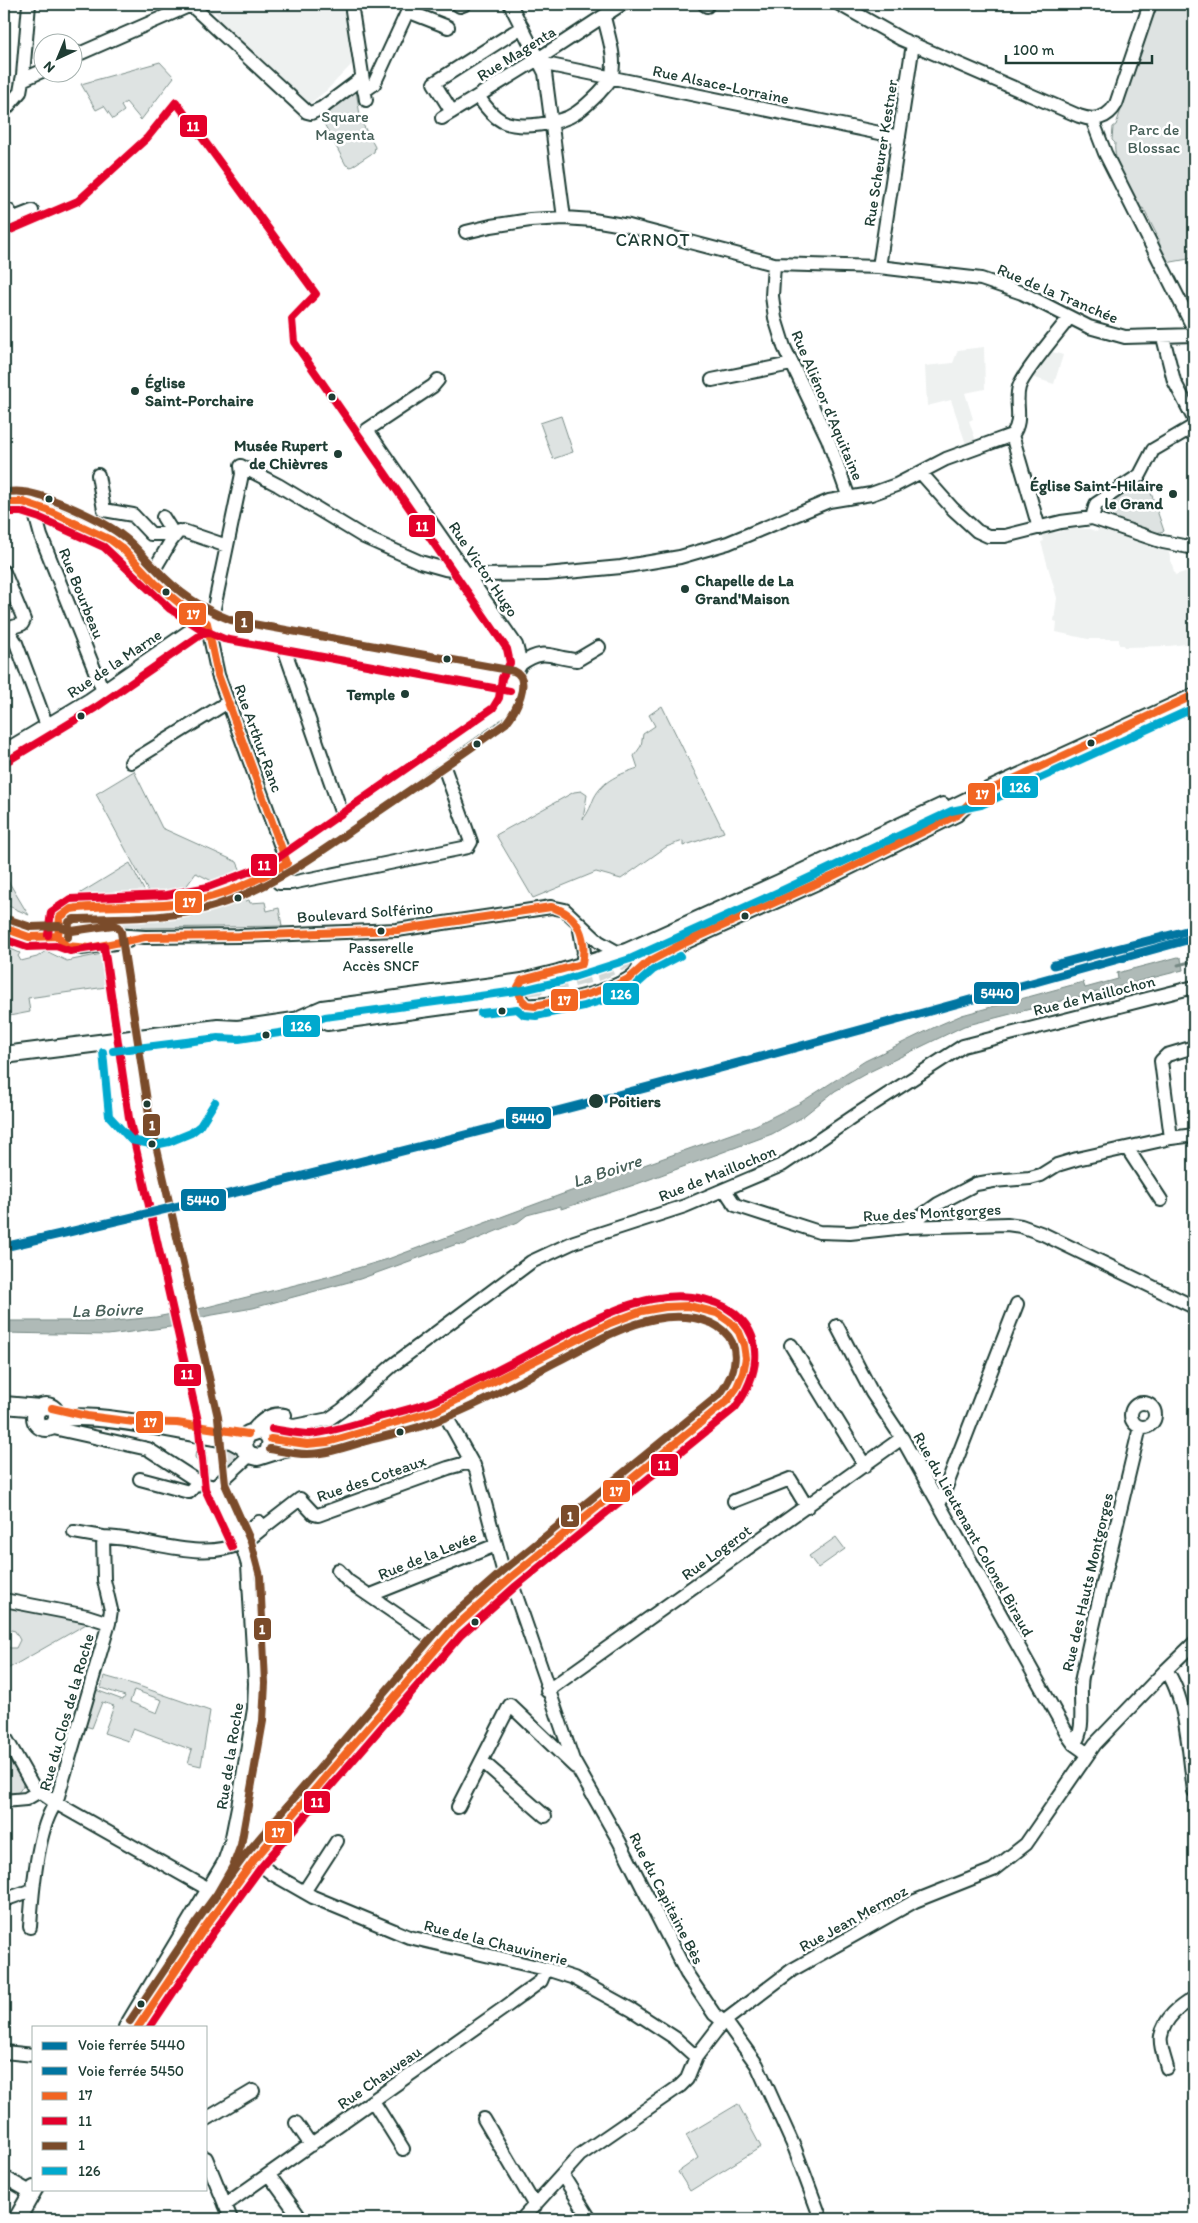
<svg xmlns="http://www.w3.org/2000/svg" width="1198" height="2223" viewBox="0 0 1198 2223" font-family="Itim,sans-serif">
<rect width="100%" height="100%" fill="#fff"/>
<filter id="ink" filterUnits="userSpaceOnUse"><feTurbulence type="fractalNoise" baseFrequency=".02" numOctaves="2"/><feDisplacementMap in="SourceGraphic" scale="10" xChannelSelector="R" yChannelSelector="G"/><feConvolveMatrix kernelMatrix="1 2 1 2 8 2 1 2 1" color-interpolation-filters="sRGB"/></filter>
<g filter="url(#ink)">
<path fill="#eef1f0" d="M199,4H345L354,62L327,90L308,105L215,19L218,16L214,12L211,15Z
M984,347L985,389L965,393L973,419L969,421L977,444L967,447L951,400L927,406L925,366L953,363L958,350Z
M1049,351L1063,355L1054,384L1032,377L1034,369Z
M1053,528L1055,533L1070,529H1090L1097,532L1098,529L1168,550L1175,575L1188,571L1194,587V643L1169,646L1124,647V645H1119V639H1088L1056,632L1057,622L1054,621L1057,598L1041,542L1044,541L1041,531Z"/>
<path fill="#dee3e2" stroke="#7e908b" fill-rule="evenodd" d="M1155,4H1194V258L1166,263L1157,245L1159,242V239L1143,208L1140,209C1131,191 1112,161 1115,143L1112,140L1113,127L1116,125Z
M160,62L174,77L141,120L126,102L121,106L124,111L113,119L104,106L96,110L81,84Z
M356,91L361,121L375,147L374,152L351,167L346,165L321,118Z
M561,416L573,452L553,459L540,423Z
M1147,481L1164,531L1156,533L1107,518L1103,505L1139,483Z
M662,706L724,832L683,846V841L666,847L621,879L596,872L533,898L496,835L574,792L581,791L587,795L583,819C589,812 591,805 594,798C603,780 620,774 638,768L634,756L641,746L643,734L655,726L649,715Z
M134,771L162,828L237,862L241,871L212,881L196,873L185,888L149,893L96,794Z
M130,863L148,898L81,899L61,905Z
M4,874L26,911L29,915L4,904Z
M245,897V901L249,900L250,903L265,902L267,911L279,908L282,926L78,929L74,925V919L78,917L152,916L190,911Z
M4,946L20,953L18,956L21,961L37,957L46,951L67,961L102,954L108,981H105L106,987L28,998L30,1012L4,1017Z
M199,1439L205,1440L209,1480L207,1481L195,1457L197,1442Z
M216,1442L236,1448L241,1457L220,1475Z
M836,1537L845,1549L818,1568L809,1556Z
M4,1607H9L88,1623L4,1671V1644L10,1648H16L20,1640L15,1631L11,1630L4,1635Z
M104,1676L136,1685L210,1711L201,1766L188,1763L192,1750L133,1728L128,1741L104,1733L114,1706L102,1702L92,1728L85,1726L96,1690L123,1700L125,1696L101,1688ZM134,1690L162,1700L157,1713L130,1702Z
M4,1749L23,1783V1786L18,1793H4Z
M738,2104L761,2147L690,2191L678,2172L698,2158L686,2135Z"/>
<path fill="#afbab7" stroke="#758883" d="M1178,957L1181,958L1183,970L964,1026L869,1072L835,1091L801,1118L772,1134L634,1185L561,1209V1206L527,1215L518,1222L463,1245L457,1244L360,1279L253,1308L207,1316L170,1327L108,1335L4,1333V1321H114L156,1317L203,1308L327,1277L388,1259L560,1195L756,1125L800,1103L865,1061L939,1025L962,1015L1083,982L1085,988L1118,979L1117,973Z"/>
<path fill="#fff" d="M191,1308L195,1323L176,1328L172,1312Z"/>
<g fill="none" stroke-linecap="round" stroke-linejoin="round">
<path stroke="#758883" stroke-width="3" d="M1178,965L1194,961"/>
<path stroke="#d2d8d6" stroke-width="16" stroke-dasharray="16 8" stroke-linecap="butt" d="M502,991L549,985L598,973L803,880"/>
<defs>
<path id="minor" d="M190,4L307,112L311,113L322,108L362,78
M351,4L366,100
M457,4L460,6L465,4
M510,4L545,73L564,218
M704,4L707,6
M839,4L901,39L1079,116C1095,122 1108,118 1116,104L1150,4
M407,11L448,27
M72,57L191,5
M538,59L550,65L560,67L899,137
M22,80L42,71
M364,91L374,84L411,4
M478,96C484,105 492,116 502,121C519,130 560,124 576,113C584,108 592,100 599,93C603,88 609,83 611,78C617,58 608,36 604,17
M4,111L20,92L23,75L29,4
M452,112L434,83L522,27
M442,118L538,59L622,4
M1092,119L1105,153L1194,329
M4,208L9,211L13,218
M4,222L32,211
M466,232L491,226L530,220L564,218L593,220L629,226L774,264L879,267L981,279L1022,293L1089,327L1125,337L1194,335
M774,264L772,296L775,318L784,347L828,439L849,498
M879,267L913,44
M1163,337L1174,381L1194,419
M712,380L791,364
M1012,435C1024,420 1014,404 1019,387C1023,373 1059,331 1069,318
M1012,435L1039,528
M241,466L278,485L364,537L420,562L445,569L483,575L546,574L621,567L680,557L728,543L829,501L871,494L896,485L946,459L1012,435
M921,473L953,509L977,531L988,536H1005L1061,522L1092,518L1163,542L1194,548
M98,475L104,510L133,515L151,534H167L183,531L227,546
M4,502C10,502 17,501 23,502C41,506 103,532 117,544C129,554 138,566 149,577C171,600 197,619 228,630L512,681
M35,506V514L41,536L103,691
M163,517L173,533
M1092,518L1096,504L1140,475L1153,450L1194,426
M4,572L24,620L22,624L10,628L9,632L16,643L47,726
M149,578L171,541L179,531
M207,623L218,675L287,863
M284,640V648L345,823
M521,664C545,646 553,659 577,660L599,647
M4,751L89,700L198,625L207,623L214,608L242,474L241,466
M131,762L228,702
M271,873L279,883H291L468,847L471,842L440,756
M579,925L584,952L582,964
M4,928L29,937L58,936L67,940L76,941L92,937L112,935L145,937L239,936L397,930L551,907L565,910L599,942L617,952
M58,936L60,917L71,909L167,905L189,902L211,897L263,877L287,863L345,823L505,709C513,694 511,678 521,664L516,645L367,430L433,386L438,380
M69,946L82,948L128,941
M638,969L680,945L831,877L957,815L970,803
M522,980C516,989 518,999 527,1005C546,1008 681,980 626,950
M301,1016L322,1007L522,980L558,971L626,950L779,881L943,804
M327,1024L510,999H521
M1171,1138L1161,1061L1167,1055L1194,1047
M1127,1148L1161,1200
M725,1190L735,1205L819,1232L850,1233L906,1227L1007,1224L1021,1226L1043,1234L1194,1307
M906,1227L938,1204L976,1184L993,1181L1030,1178L1041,1175L1057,1165L1077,1159L1171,1138L1194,1135
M837,1326L872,1393L902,1438L1069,1737L1074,1744L1088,1754
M791,1345L865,1466
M1131 1415a12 12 0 1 1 24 0a12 12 0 1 1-24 0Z
M442,1409L476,1470L506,1581
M49,1427L148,1449L202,1484L215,1487
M253,1430C261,1420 271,1412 285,1415
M266,1432L277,1422L294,1426L329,1419L342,1410L393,1365L531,1262L574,1242L685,1206L782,1165L856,1115L963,1046L1194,987
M140,1479L189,1492L199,1481
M215,1487L250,1455
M734,1501L790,1479L807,1507
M939,1505L1017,1304
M264,1527L300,1499L314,1514L318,1515L448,1468L466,1463L474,1465
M74,1532L103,1537L104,1580L111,1610L109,1623
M103,1537C145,1537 201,1563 241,1543
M238,1537L259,1522L264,1527L242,1545
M338,1570L348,1581L440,1644
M510,1578L573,1760L619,1841L687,1974L714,2014L729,2026L757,2065L795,2149L821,2219
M371,1595L496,1545
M4,1600L87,1616L109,1623L56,1803L208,1889
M1166,1670C1187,1699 1189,1755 1194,1791
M547,1691L902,1438
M4,1735L34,1788L56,1803C37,1827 32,1895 30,1927
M1074,1744C1087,1730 1078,1696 1082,1677C1100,1593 1120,1510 1140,1427
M482,1761L545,1816
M4,1801L26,1799L38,1792
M458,1807L510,1705L575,1767
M254,1860L271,1873L313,1897L409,1937L546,1969L574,1978L632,2010L675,2038L696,2057
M304,1892L337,1841
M4,1900L32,1890
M125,2027L224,1862L231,1842L238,1807L254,1709L255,1683L248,1565L242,1545L215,1487
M4,2052L34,2055
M1167,2068C1165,2059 1159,2045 1161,2036C1165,2017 1179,2007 1194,1998
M373,2101L403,2149
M206,2119L253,2091
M484,2119L535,2206
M296,2123L311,2145
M206,2158L231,2219
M269,2175L301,2219
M563,2176L590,2219
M4,2177L32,2193
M225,2205L504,2008L541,1981L546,1969
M522,2219L580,2155L680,2086L687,2079L696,2057L722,2023L792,1970L915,1901L993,1870L1026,1844L1095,1744L1166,1670L1194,1643"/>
<path id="major" d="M803,880L977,796L1194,697
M4,1055L218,1028L238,1029L502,991
M4,1405L40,1408
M35 1417a11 11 0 1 1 22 0a11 11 0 1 1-22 0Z
M56,1421C78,1407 200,1435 231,1440L244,1447
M138,2027L205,1927L254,1860L454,1628L510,1578L727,1401C759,1365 750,1318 700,1308C670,1302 637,1311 610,1323L462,1399L435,1411L354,1436L280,1450L258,1457L250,1455L245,1450L244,1441L248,1434L260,1430L267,1434L271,1441L268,1453
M17,2219L34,2189"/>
</defs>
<use href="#minor" stroke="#1f3d34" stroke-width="16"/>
<use href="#major" stroke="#1f3d34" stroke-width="20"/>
<use href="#minor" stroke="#fff" stroke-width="12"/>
<use href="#major" stroke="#fff" stroke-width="16"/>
<defs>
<path id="bus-1" d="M4,502H23L47,510L111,540L123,549L155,583L191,613L207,623L218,675L287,863C249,886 208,902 164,905C133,907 102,905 71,909L60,917L58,936
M4,928L29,937L58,936
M58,936L66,946L90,948L145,937L239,936L397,930L551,907C579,914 587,938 582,964L522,980L518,987L521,999L527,1005L535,1006L582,996L614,986L630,978L648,962L680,945L831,877L957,815L977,796L1194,695
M52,1408L87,1416L134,1422L177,1423L248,1434
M138,2027L205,1927L254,1860L454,1628L510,1578L727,1401L737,1387L743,1373L746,1358L744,1345L739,1332L730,1322L717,1313L689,1306L665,1307L642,1311L610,1323L435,1411L328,1442L307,1444L271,1439"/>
<path id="bus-2" d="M8,231L78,201L147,138L176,102L316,294L292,319L294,342L507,649L510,663L502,678L499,698L493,708L282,855L259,868L208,887L166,895L70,899L51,912L48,935
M4,512H21L40,518L104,547L170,609L201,629L224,639L510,691
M9,760L95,708L202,634L209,633
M4,939L27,947L56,946L70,951L104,946L129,1118L198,1421L205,1489L232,1547
M150,2027L213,1933L262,1866L461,1635L516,1586L735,1408C788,1335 729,1284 652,1299C617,1306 586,1324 555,1340C515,1361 475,1383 434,1401C414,1409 392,1413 372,1419C352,1425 331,1432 310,1434C298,1434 284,1431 272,1429"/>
<path id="bus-3" d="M4,492C10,492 17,491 23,492C48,495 103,520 124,537C136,546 145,559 156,569C177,592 202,609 231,620L514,671C533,679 515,712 506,723C463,754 419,784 375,814C324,850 275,887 214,906C170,920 120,917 74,919L69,922L68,937
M7,919L31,927L59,926L72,931L113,925L118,927L121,932L149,1114L218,1417L225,1484L251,1542L260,1576L265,1683L263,1721L241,1845L233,1866L214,1899
M130,2021L197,1921L246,1854L446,1621L504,1570L720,1394C761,1337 710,1308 655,1319C620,1326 589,1345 558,1361C519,1381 480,1405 439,1420C417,1429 393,1434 370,1440C349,1446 329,1454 307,1454C295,1454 282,1451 270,1449"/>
<path id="bus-4" d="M481,1013L517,1009L524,1015L536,1016L584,1006L617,996L635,986L653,970L680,956
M113,1051L218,1038L239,1039L286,1032L325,1017L523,990L561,981L630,959L783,890L951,811L981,805L1194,708
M103,1052L109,1116L131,1140L155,1145L169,1142L191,1133L200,1126L215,1102"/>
</defs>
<use href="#bus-1" stroke="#fff" stroke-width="11"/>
<use href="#bus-2" stroke="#fff" stroke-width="11"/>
<use href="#bus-3" stroke="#fff" stroke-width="11"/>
<use href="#bus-4" stroke="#fff" stroke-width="11"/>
<use href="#bus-1" stroke="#f26522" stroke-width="8"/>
<use href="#bus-2" stroke="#e4002b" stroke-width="8"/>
<use href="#bus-3" stroke="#7a4b2a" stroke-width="8"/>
<use href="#bus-4" stroke="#00a9ce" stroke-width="8"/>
<defs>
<path id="rail-1" d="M4,1247C404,1156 799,1048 1194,938"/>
<path id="rail-2" d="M1054,965L1194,929"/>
</defs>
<use href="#rail-1" stroke="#fff" stroke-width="12"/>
<use href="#rail-2" stroke="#fff" stroke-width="12"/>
<use href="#rail-1" stroke="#0075a1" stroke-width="9"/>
<use href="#rail-2" stroke="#0075a1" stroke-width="9"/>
</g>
</g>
<g fill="#1f3d34" stroke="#fff" stroke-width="2">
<circle cx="135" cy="391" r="5"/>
<circle cx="332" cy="397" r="4.5"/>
<circle cx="338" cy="454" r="5"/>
<circle cx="1173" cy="494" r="5"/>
<circle cx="49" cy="499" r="4.5"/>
<circle cx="685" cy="589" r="5"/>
<circle cx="166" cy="592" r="4.5"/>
<circle cx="447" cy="659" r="4.5"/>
<circle cx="405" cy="694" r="5"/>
<circle cx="81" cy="716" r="4.5"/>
<circle cx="1091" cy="743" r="4.5"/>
<circle cx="477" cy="744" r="4.5"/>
<circle cx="238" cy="898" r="4.5"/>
<circle cx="745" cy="916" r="4.5"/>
<circle cx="381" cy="931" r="4.5"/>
<circle cx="502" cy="1011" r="4.5"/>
<circle cx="266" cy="1035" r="4.5"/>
<circle cx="596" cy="1101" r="8"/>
<circle cx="147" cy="1104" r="4.5"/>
<circle cx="152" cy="1144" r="4.5"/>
<circle cx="400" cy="1432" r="4.5"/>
<circle cx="475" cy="1622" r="4.5"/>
<circle cx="141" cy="2004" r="4.5"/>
</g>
<g text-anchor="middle" stroke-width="5" stroke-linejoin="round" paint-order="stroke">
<g font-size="15" fill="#1f3d34" stroke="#fff">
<text x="381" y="953">Passerelle<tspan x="381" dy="18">Accès SNCF</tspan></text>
</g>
<g font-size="16" fill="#1f3d34" stroke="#fff">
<text transform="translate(516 53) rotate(-32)" y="6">Rue Magenta</text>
<text transform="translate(721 84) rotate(12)" y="6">Rue Alsace-Lorraine</text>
<text transform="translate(880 153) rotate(-81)" y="6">Rue Scheurer Kestner</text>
<text transform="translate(1058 293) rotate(23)" y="6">Rue de la Tranchée</text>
<text transform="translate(828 405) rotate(67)" y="6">Rue Aliénor d'Aquitaine</text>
<text transform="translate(484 569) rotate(56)" y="6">Rue Victor Hugo</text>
<text transform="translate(82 593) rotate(68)" y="6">Rue Bourbeau</text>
<text transform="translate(114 663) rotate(-34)" y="6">Rue de la Marne</text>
<text transform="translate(259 738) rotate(70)" y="6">Rue Arthur Ranc</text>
<text transform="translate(365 912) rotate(-4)" y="6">Boulevard Solférino</text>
<text transform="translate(1094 995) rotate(-14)" y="6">Rue de Maillochon</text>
<text transform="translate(717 1173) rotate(-22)" y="6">Rue de Maillochon</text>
<text transform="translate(932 1212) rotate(-3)" y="6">Rue des Montgorges</text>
<text transform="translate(371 1478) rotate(-19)" y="6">Rue des Coteaux</text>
<text transform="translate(974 1534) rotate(61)" y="6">Rue du Lieutenant Colonel Biraud</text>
<text transform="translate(716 1552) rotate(-36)" y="6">Rue Logerot</text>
<text transform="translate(427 1555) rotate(-22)" y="6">Rue de la Levée</text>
<text transform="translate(1087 1582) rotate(-77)" y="6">Rue des Hauts Montgorges</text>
<text transform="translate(66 1712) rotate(-74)" y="6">Rue du Clos de la Roche</text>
<text transform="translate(229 1756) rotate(-81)" y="6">Rue de la Roche</text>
<text transform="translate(667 1898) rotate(63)" y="6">Rue du Capitaine Bès</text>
<text transform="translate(853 1918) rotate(-29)" y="6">Rue Jean Mermoz</text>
<text transform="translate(496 1942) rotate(14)" y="6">Rue de la Chauvinerie</text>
<text transform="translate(379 2077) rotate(-35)" y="6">Rue Chauveau</text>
</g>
<g font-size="16" fill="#455e57" stroke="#fff">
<text x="345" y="122">Square<tspan x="345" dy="18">Magenta</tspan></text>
<text x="1154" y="135">Parc de<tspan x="1154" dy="18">Blossac</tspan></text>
</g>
<g font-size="16" font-weight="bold" fill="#1f3d34" stroke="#fff" text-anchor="end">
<text x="145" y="388" text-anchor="start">Église<tspan x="145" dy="18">Saint-Porchaire</tspan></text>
<text x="328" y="451">Musée Rupert<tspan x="328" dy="18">de Chièvres</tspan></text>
<text x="1163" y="491">Église Saint-Hilaire<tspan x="1163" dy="18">le Grand</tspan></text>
<text x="695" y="586" text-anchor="start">Chapelle de La<tspan x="695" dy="18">Grand'Maison</tspan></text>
<text x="395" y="700">Temple</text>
</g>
<g font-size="16" font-weight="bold" fill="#1f3d34" stroke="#fff" text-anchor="start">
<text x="609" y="1107">Poitiers</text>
</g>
<g font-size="18" letter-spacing="1" fill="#1f3d34" stroke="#fff">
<text x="653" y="246">CARNOT</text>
</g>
<g font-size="18" font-style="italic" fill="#4a625b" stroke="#fff">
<text transform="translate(607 1171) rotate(-18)" y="6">La Boivre</text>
<text transform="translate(107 1310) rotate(-2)" y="6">La Boivre</text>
</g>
</g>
<g stroke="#fff" stroke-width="2">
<rect x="179" y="114" width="29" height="24" rx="5" fill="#e4002b"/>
<rect x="408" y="514" width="28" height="24" rx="5" fill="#e4002b"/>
<rect x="178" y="602" width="29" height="24" rx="5" fill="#f26522"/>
<rect x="234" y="610" width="20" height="24" rx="5" fill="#7a4b2a"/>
<rect x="1001" y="775" width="38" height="24" rx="5" fill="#00a9ce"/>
<rect x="967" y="782" width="29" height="24" rx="5" fill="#f26522"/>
<rect x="250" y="853" width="28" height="24" rx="5" fill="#e4002b"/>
<rect x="174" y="890" width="29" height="24" rx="5" fill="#f26522"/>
<rect x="973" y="981" width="47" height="24" rx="5" fill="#0075a1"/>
<rect x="602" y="982" width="38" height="24" rx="5" fill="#00a9ce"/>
<rect x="550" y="988" width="29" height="24" rx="5" fill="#f26522"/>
<rect x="282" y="1014" width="39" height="24" rx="5" fill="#00a9ce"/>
<rect x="505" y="1106" width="47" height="24" rx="5" fill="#0075a1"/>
<rect x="142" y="1113" width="19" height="24" rx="5" fill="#7a4b2a"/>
<rect x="180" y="1188" width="47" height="24" rx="5" fill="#0075a1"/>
<rect x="173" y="1363" width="29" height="24" rx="5" fill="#e4002b"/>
<rect x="135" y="1410" width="29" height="24" rx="5" fill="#f26522"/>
<rect x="650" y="1453" width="29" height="24" rx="5" fill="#e4002b"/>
<rect x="602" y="1479" width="29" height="24" rx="5" fill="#f26522"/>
<rect x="560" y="1504" width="20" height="24" rx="5" fill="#7a4b2a"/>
<rect x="253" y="1617" width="19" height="24" rx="5" fill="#7a4b2a"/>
<rect x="303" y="1790" width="28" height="24" rx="5" fill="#e4002b"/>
<rect x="264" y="1820" width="29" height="24" rx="5" fill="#f26522"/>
</g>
<g font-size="14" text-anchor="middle" font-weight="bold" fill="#fff">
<text x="193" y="131">11</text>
<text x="422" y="531">11</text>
<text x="193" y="619">17</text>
<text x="244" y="627">1</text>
<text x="1020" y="792">126</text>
<text x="982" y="799">17</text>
<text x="264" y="870">11</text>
<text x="189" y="907">17</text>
<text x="997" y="998">5440</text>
<text x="621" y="999">126</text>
<text x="564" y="1005">17</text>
<text x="301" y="1031">126</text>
<text x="528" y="1123">5440</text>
<text x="152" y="1130">1</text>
<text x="203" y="1205">5440</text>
<text x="187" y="1379">11</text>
<text x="150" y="1427">17</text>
<text x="664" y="1470">11</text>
<text x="616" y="1496">17</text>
<text x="570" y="1521">1</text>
<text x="262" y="1634">1</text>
<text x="317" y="1807">11</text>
<text x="278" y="1837">17</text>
</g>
<rect width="1198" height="2223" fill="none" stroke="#fff" stroke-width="20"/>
<rect x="10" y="10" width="1178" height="2203" fill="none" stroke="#1f3d34" stroke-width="2" filter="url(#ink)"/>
<rect x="32" y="2026" width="175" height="165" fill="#ffffff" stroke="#a5b1ae"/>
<rect x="42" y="2042" width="25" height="8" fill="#0075a1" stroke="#a5b1ae"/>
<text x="78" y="2050" font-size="15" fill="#1f3d34">Voie ferrée 5440</text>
<rect x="42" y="2067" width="25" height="8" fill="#0075a1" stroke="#a5b1ae"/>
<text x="78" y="2076" font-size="15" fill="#1f3d34">Voie ferrée 5450</text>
<rect x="42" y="2092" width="25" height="8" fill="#f26522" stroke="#a5b1ae"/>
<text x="78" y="2100" font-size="15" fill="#1f3d34">17</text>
<rect x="42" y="2117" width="25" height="8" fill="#e4002b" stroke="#a5b1ae"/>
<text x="78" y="2126" font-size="15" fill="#1f3d34">11</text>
<rect x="42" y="2142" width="25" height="8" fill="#7a4b2a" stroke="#a5b1ae"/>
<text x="78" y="2150" font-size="15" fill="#1f3d34">1</text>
<rect x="42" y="2167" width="25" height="8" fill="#00a9ce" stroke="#a5b1ae"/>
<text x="78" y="2176" font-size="15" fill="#1f3d34">126</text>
<g transform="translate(58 58) rotate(224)"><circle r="24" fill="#ffffff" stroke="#a5b1ae"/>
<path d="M0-4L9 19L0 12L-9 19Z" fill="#1f3d34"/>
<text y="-8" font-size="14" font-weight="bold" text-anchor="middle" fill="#1f3d34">N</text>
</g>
<path d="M1006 55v8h146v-8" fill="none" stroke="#1f3d34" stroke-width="2.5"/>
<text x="1013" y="55" font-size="15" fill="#1f3d34" stroke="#ffffff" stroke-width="4" paint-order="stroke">100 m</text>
</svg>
